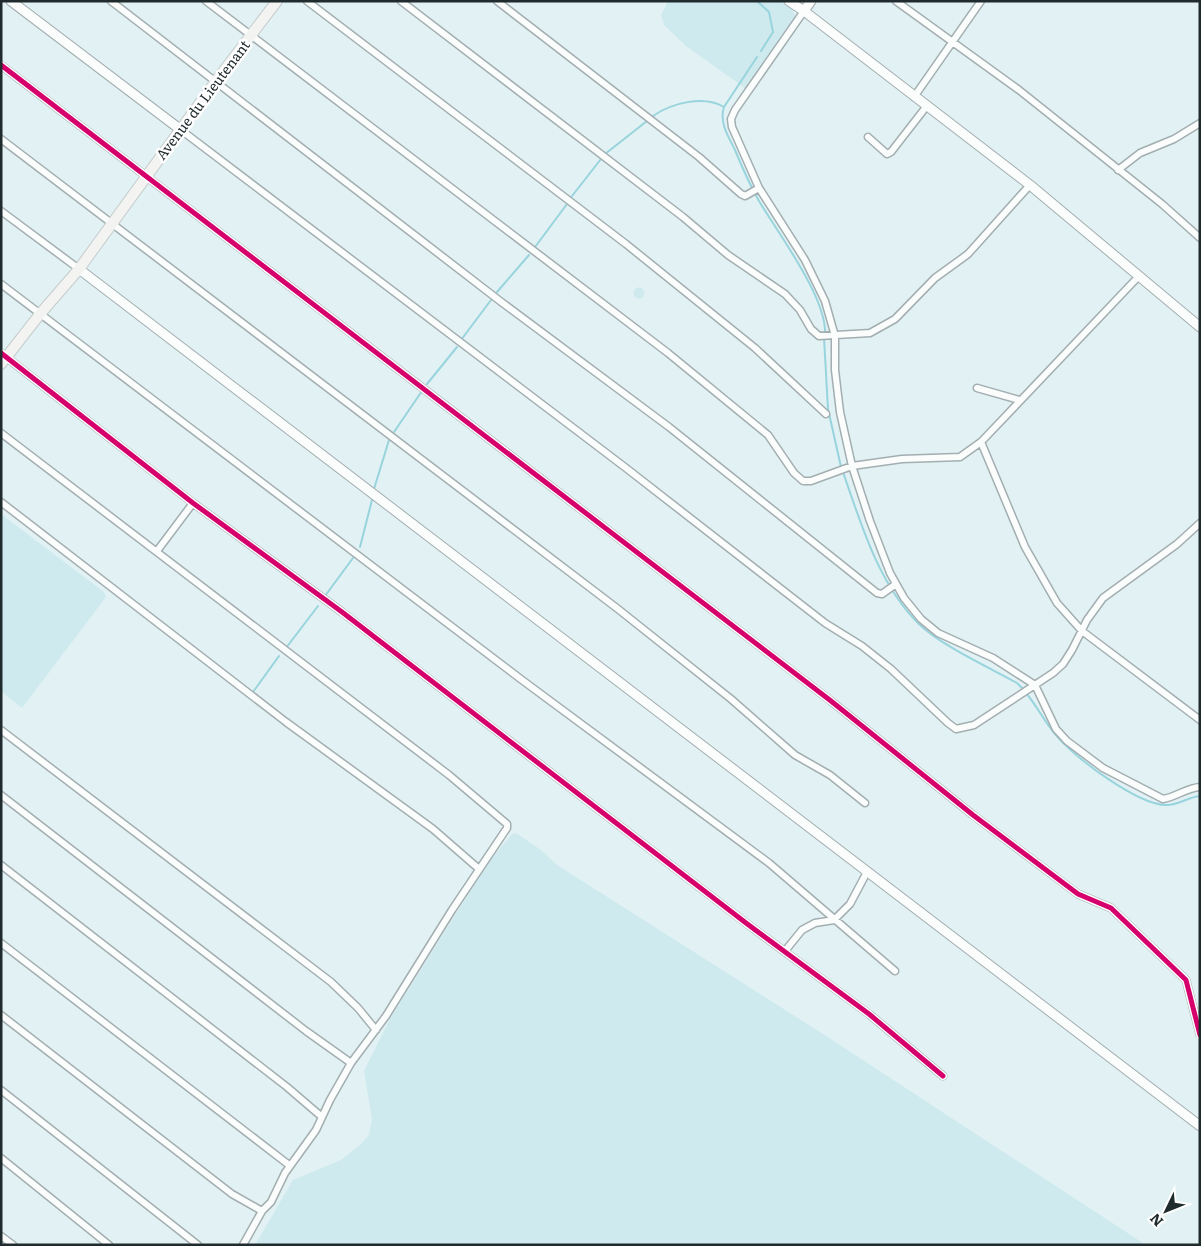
<svg xmlns="http://www.w3.org/2000/svg" width="1201" height="1246" viewBox="0 0 1201 1246" font-family="Literata,serif">
<rect width="100%" height="100%" fill="#e2f1f3"/>
<path fill="#ceeaee" d="M668,1H787L797,18L749,91L686,46L664,25L661,15Z
M633.5 293a5.5 5.5 0 1 1 11 0a5.5 5.5 0 1 1-11 0Z
M1,514L104,592L106,597L22,708L1,691Z
M516,833L541,850L557,865L823,1034L1146,1245H255L293,1180L341,1160L360,1145L369,1135L372,1119L364,1071L390,1019L487,864L512,834Z"/>
<g fill="none" stroke-linecap="round" stroke-linejoin="round">
<path stroke="#98d4dd" stroke-width="2" d="M757,1L769,12L773,32L761,51
M757,57L724,107C719,122 728,136 735,150C742,167 750,185 759,201C778,233 827,298 825,334
M653,116C671,103 704,95 724,107
M605,154L647,121
M572,196L601,159
M535,247L567,204
M497,292L529,255
M824,338L828,409L841,467
M461,340L491,300
M427,384L457,347
M394,432L422,391
M843,472C861,524 879,585 919,624C940,645 990,668 1017,683L1023,689
M374,489L389,440
M360,547L372,500
M325,596L353,558
M286,648L318,606
M253,692L279,656
M1026,693C1037,706 1044,721 1055,734C1072,756 1139,806 1167,805C1179,805 1188,797 1200,796"/>
<defs>
<path id="street" d="M111,1L500,301L669,427L877,593L882,594L896,584
M206,1L668,353L768,435L794,473L803,481H811L852,466L902,459L960,457L981,442L1139,276
M307,1L626,244L755,348L826,414
M401,1L683,217L728,255L785,294L800,310L811,329L819,336L870,333L895,319L935,278L968,254L1030,185
M497,1L699,157L741,194L745,196L759,188
M896,1L1019,90L1162,204L1200,238
M804,11L735,110L731,119L732,127L759,188L805,260L825,301L835,336V370L840,412L852,466L870,521L890,573L904,598L921,619L938,633L993,658L1035,685L1056,729L1067,741L1103,768L1163,799C1176,797 1186,788 1200,787
M1,65L831,701L973,815L1078,894L1111,908L1186,980L1200,1035
M914,97L981,1
M181,130L626,468L825,623L862,646L891,669L948,723L956,729L974,725L1053,673L1063,664L1072,650L1087,620L1103,598L1177,544L1200,523
M868,137L887,154L891,152L926,107
M1,139L618,609L731,699L795,755L830,775L865,803
M1118,170L1140,153L1174,139L1200,123
M1,211L79,269
M1,284L522,680L769,863L895,971
M1,353L193,503L342,612L746,923L869,1014L943,1076
M977,388L1019,400
M1,433L449,775L507,824V828L452,910L386,1016L351,1063L330,1100L316,1130L285,1173L271,1202L262,1211L243,1245
M981,442L1025,547L1057,603L1082,631L1200,720
M1,502L286,722L433,829L479,869
M157,551L193,503
M1,730L331,982L358,1008L376,1030
M1,795L306,1031L351,1063
M1,865L287,1087L322,1117
M1,943L289,1165
M785,951L802,930L815,923L834,920L850,904L867,872
M1,1015L232,1194L262,1211
M1,1090L198,1245
M1,1158L109,1245
M1,1236L13,1245"/>
<path id="secondary" d="M11,1L181,130
M789,1L804,11L1030,185L1200,327
M804,11L811,1
M79,269L1200,1126"/>
<path id="primary" d="M1,364L40,314L79,269L216,81L277,1"/>
</defs>
<use href="#street" stroke="#a3aeb0" stroke-width="9"/>
<use href="#secondary" stroke="#a3aeb0" stroke-width="11"/>
<use href="#primary" stroke="#c4cccd" stroke-width="12"/>
<use href="#street" stroke="#fbfdfd" stroke-width="6"/>
<use href="#secondary" stroke="#fbfdfd" stroke-width="9"/>
<use href="#primary" stroke="#f3f3f1" stroke-width="10"/>
<defs>
<path id="cycleway" d="M1,65L831,701L973,815L1078,894L1111,908L1186,980L1200,1035
M1,353L193,503L342,612L746,923L869,1014L943,1076"/>
</defs>
<use href="#cycleway" stroke="#fff" stroke-width="8"/>
<use href="#cycleway" stroke="#d6006c" stroke-width="5"/>
</g>
<g text-anchor="middle" stroke-width="5" stroke-linejoin="round" paint-order="stroke">
<g font-size="14" fill="#202b2d" stroke="#fff">
<text transform="translate(203 100) rotate(-53)" y="5">Avenue du Lieutenant</text>
</g>
</g>
<rect width="1201" height="1246" fill="none" stroke="#202b2d" stroke-width="5"/>
<g transform="translate(1166 1211) rotate(227)" stroke="#ffffff" stroke-width="4" paint-order="stroke">
<path d="M0-4L9 19L0 12L-9 19Z" fill="#202b2d"/>
<text y="-8" font-size="14" font-weight="bold" text-anchor="middle" fill="#202b2d">N</text>
</g>
</svg>
